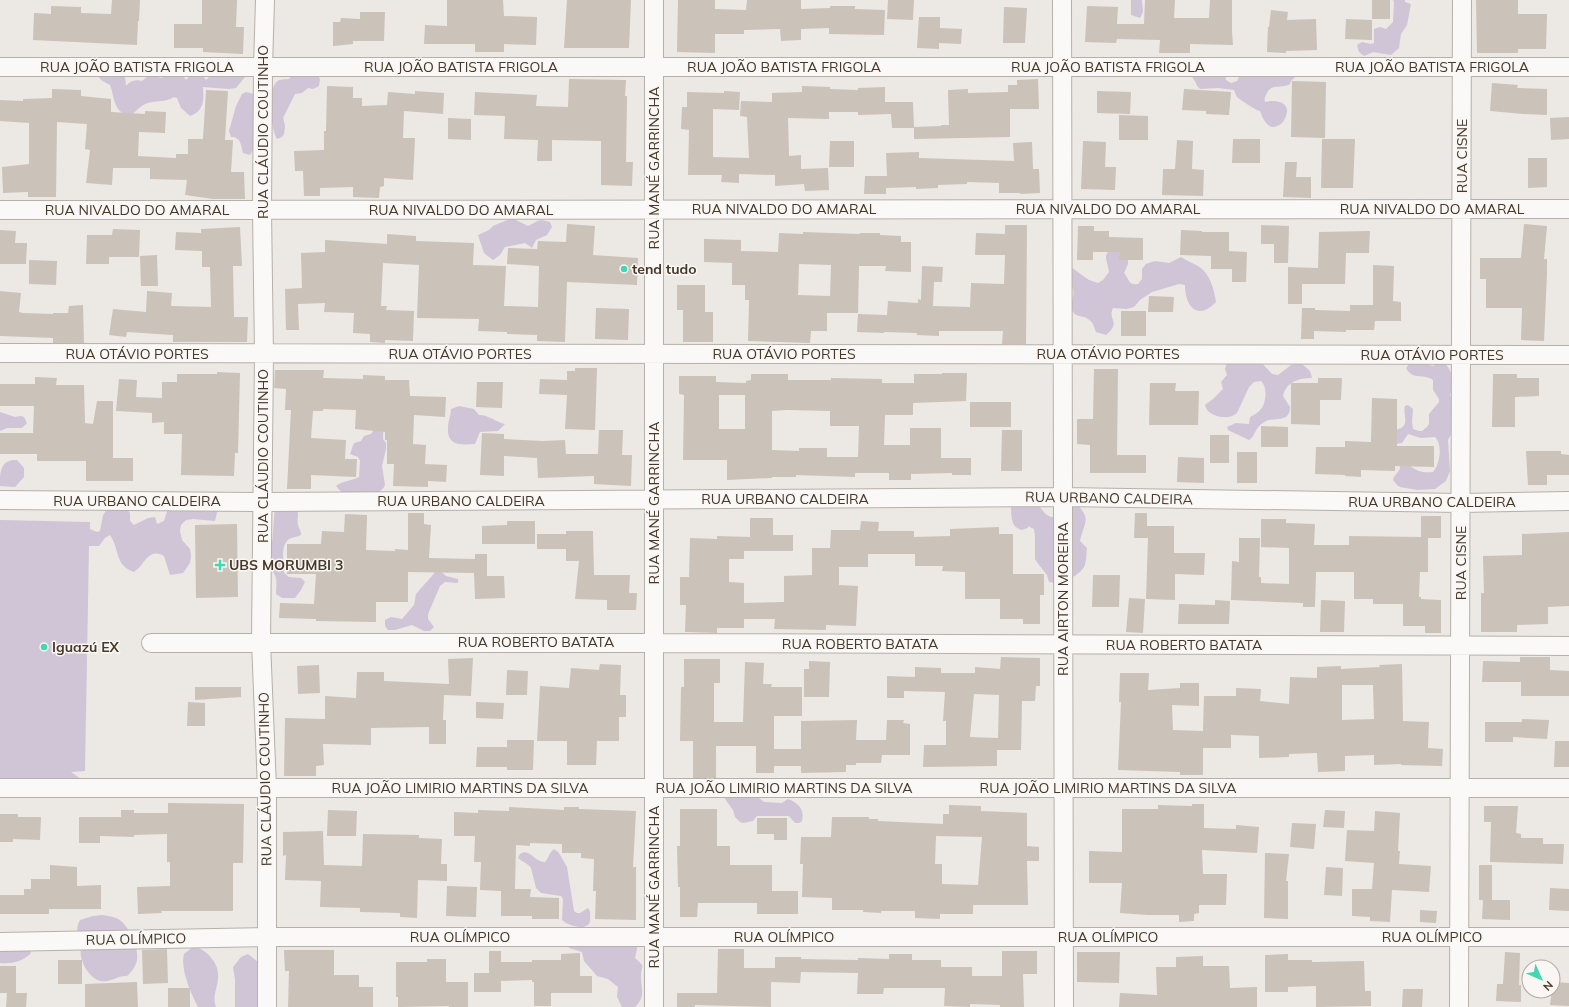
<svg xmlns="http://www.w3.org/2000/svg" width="1569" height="1007" viewBox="0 0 1569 1007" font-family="Mulish,sans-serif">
<rect width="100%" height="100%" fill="#ece8e4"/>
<path fill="#d0c4d7" d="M1131,0H1142L1143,12L1140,18L1131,15Z
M1393,0H1405V2L1411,4L1407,25L1401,34L1399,48L1391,55L1373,52L1364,56L1359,52L1357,45L1362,42L1371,44L1374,43V29L1380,27L1386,29L1393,22L1394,2Z
M121,71L125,77L126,86C130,81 135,79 142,81L148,76L157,75L160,78L174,74L184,77L186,80L192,73L200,72L206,80L209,77L211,72L244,74L245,77L236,88L229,89L203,87C204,101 204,111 190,116L181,108L177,98L174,97C165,103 155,100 145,104C139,107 135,113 129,116C113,111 115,98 110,85C105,82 100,81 98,75Z
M1191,73H1225L1226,80L1231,83L1237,81L1240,75L1296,76L1291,81L1290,84C1282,89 1272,83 1267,93C1265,97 1264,98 1265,102C1283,98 1294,107 1282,123C1270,133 1264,122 1260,111C1257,111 1239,99 1237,97C1236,95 1235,93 1234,90L1218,88L1200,89C1196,86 1196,81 1191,76Z
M293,74H317L320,79L319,86L313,89L308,88L302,93L295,94L283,118L285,126L284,134L282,137L277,139C271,130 268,93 275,84C279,78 283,80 289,79Z
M246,92L258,95L255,146L250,155L243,153C241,145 241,137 231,137L229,131L236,106L242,94Z
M512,218L528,226C539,222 535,218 550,222L552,227L547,235L536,240L532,248L525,243L505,247L500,255L493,260L484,253L478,235L489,230L493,226Z
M1115,246L1128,257V264L1124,273C1129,278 1128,286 1138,284L1142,279V269L1146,264L1155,261L1169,263L1181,257C1187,261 1193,263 1198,266C1210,273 1214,289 1216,302C1198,321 1185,307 1185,285L1179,284L1152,292L1140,300L1134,307L1127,309L1113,308C1107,321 1122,321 1106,335L1096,332C1094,327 1093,322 1088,319C1083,315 1075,318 1072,310C1068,301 1080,293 1068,281L1069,269L1072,268L1089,280L1098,283L1103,280L1109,272C1107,257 1101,256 1115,246Z
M1227,362H1261L1272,374L1278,375L1291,365L1301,363L1310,371L1312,378C1299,378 1286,382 1283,396L1290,407C1290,423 1275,417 1266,421C1254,427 1256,436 1249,440L1228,430L1227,427L1236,423L1249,424L1250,417C1254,415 1258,413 1261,409C1266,403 1268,387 1261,381L1254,382L1249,387L1237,413C1229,421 1207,417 1205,405L1213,399L1223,389L1221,382L1227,375L1225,369Z
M1439,362L1445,363C1451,370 1458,386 1450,394L1451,397L1454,398V428L1448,440L1450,471L1446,481L1435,489L1417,490L1400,487L1397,485L1393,480L1394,477L1400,469L1399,456C1411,466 1415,474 1433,472C1440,464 1443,445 1435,437L1421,438L1408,434L1402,443L1396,444V430C1412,426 1402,415 1405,406L1408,405L1413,409L1412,422L1413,429L1419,431H1422L1427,427L1429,424V414L1439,402V399L1433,390V380C1424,373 1413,381 1406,368L1410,363L1426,364L1433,366Z
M459,406L474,409L479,415C487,414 496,422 505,424L498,431L480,432L475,444C461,445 447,446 448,428C448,421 451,416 451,409Z
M0,412L15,417L21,416L24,417L27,423L22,428H7L0,431Z
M384,414L383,439L386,443V449L382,466L385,485C379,498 366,493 355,492C351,492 346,493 342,493L336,486C342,481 351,481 359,477L360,461L358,457L350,454L354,443L361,441L364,436L371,434Z
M13,460H17L24,468V477L15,487L0,486C0,473 0,462 13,460Z
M1010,503L1037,504C1043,509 1045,518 1055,517L1076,503C1092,520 1084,522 1080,541L1087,548C1086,554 1087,561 1084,567C1078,577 1060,585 1049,582L1047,575L1039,565L1035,559V536L1034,529L1028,526V528L1021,530C1008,525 1013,513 1010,503Z
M169,505L218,509L215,521L193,519L186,520L181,525L180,531L182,540L190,549L191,556L190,563L183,573L170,575L164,556C148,547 145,565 134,572C114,565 120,549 110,535L105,538L99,546H89L85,771L71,772L81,779L74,786H0V520L90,522V529L97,532L100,531L103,515L108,508L125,506L130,513V521L134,525L148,518L155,517L157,524L164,521Z
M275,506L295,508C301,514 296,517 298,525C299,529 301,530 301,535C297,537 291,537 288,540C280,547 284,563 284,573L289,577L301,578L305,582L301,590L295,598H282L276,594C276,584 279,577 270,569Z
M438,569L446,576L458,579V583L445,582L440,586L428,614V619L434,627L430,631H424L412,625L395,630H388L385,626V620L391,617L402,619L414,605L416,594Z
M754,794L764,802L782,803L788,799C798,803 805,809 802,821L799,823H795L789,816H757L753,821L743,823L740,822L735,817L733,810L725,799L726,796Z
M554,849L559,853L567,867L574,911L577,913H580L588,908C591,912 590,913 590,918C592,932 569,927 562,920L563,899L561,896L541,893L536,888L531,868C528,863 522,862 518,858L520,854C529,847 534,862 545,862C549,858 548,854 554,849Z
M102,915C109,916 115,917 120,920C126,925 130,932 133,939C139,954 140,964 127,976C118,975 110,983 100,981C92,979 84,968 82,960C80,955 81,949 80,944C78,935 75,929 80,920L93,916Z
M21,932C31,933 30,945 31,953C22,962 12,964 0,963V941L11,934Z
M638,944L635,958C637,960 640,962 642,965C643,968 641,970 641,974C640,988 647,995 635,1007H622L617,997L618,987L608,979L597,976L584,961L582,952L569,948L568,945Z
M194,946C208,951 220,964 218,979C217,990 212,996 216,1007H198C191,993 180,969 184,954Z
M248,954L258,962L260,968L257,982V1007H235V980L233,967L241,957Z"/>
<path fill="#cbc2ba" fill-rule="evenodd" d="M112,0H140L139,21H138L137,45L33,40L34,13L51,14V6L81,7V13L111,14Z
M202,0H237L236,27H244L243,54L203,52V48H174V24H202Z
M447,0H503L504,16L537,17L536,45L504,44V52H475V44H424L425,25L447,26Z
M567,0H631L629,48H564Z
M678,0H715V9L746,10L747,0H801V9L830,8V6H855V9L885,10L884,35L829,34V28L801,29V40L781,41L780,29L744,30V34H715V53L677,52Z
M888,0H914L913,20L887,19Z
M1145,0H1175L1174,18H1209L1210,0H1232V31L1233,45L1190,44V53H1159L1160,40L1117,39L1116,43L1085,42L1087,6L1118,7L1117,24H1144Z
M1372,0H1390V19H1372Z
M1476,0H1518V14H1547L1546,49H1518V53H1477Z
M1004,7L1027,8L1025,43H1003Z
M1271,10L1288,12L1287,20L1316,19L1317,50L1286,51V53L1267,52L1268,27H1269Z
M360,12H385L384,41H353V44L333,46V22H340L341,18L360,19Z
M919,17H940V28L962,29L961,44L939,43V49L917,48Z
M1346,19L1372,20V40L1345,39Z
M569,79L626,80L625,96H627L626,162H633L632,186L601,185V141L552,140V161H537L538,140L504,139L505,116L474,115L475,92L537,95L536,106L568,107Z
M1038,79L1039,109H1010V137L914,139V128H892L891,114L858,115V112H829V119L788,118L789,156L801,155V169L828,168L829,190L805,191L804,184L775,186V175L739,174V183L721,182L722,175H688L689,130L681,129L682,107H687V92L724,93V91L740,92L739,110L713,109V157L749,158L747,117L740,116L741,101L772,102V93L802,92V86L830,87V89L858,90V88L885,87V102H913L914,127L941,126V125H949L948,90L968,89V93L1008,92V85H1017V80Z
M1292,81L1326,82L1325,138L1291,137Z
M1492,83L1518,85L1517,88L1547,89V115L1523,114L1490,111Z
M327,86L353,87V98H362V106L387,105L388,92L415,94V91L444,93L443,114L404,111L403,138H415L413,180L384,178V186L380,187L379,198L353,197V187L320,188V196H304L303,171H295L294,151L324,150V131H326Z
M52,89L81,90V96L111,99V112L145,114V111L166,112L165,133L139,132L138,156L176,158V154H188V139H203L206,90L228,91L225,140H233L231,172H244L245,199H213L185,195L187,180L150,179V168H113L112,185L86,183L90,150L85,149L87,124L57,122L56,197H28V192L3,193L2,167L29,164V123L0,121V100L23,101V99L52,98Z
M1184,89L1231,92L1229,115L1206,114V111L1182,110Z
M1097,91L1131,92L1130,114L1097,113Z
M1119,115L1148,116V140H1119Z
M1569,117V139L1551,140L1550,118Z
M448,118L471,119V140L448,139Z
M1233,139H1260V163H1232Z
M1322,139H1355L1353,188H1321Z
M1177,140L1193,141L1192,169L1204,170L1203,196L1162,195L1163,169H1175Z
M830,141H854V167H829Z
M1083,141L1106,142L1105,167H1116L1115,190L1081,189Z
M1032,142L1033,169H1039L1040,193L1020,194V193H999V183L967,182V184L938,185V188L916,189V187L886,188V194H864L865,176H887L886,153L919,152V158L1014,161L1013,143Z
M1528,158H1547V187L1528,188Z
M1285,162H1297L1296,177H1311V198L1283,197Z
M567,224L595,226L593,255L638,258L637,285L567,282L565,342L537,341V335L507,334V332L478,331L479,319L417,318L419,265L383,263L381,306H387L386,310L414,311L413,341L385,340V343L370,342V334L353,333L354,313L324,312L325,303L298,304L299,330H286L285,289L302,288L301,253L325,252V240L387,244V234L416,236V241L474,243L473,265L506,266L504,306L538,307L539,266L507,264L508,248L537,249L538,241L566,242Z
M1524,224L1547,226L1544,259H1547V273L1544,341L1521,340L1522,308H1486V279H1480V258H1521Z
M1005,225H1027L1026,344H1002L1003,331H939V336L917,335V333L884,332V333L857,332L858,314L887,315L888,301L918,303V299L921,300L922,266L943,267L942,282H934L933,306L970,307L971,283L1004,284L1005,255H975L976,233L1005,234Z
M1261,225L1289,226L1288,263H1274V244H1261Z
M1078,226H1094V231H1109V237L1143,238V260H1119L1120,252H1093V260H1077Z
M240,227L242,266H233L234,317H248L247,342H173V335L127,332L126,337L109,335L113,309L146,312L147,291L172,293L171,306L211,307L210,267H202V251L175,250L176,232L201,233V229Z
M113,229L140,230L139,257H109V264H86L87,235H112Z
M0,230L16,231L15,243H27L26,264H0Z
M1181,230L1202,231V232H1229V251L1247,252L1246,282H1232V269H1211V256L1180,255Z
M1370,231L1369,253H1346L1345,284H1302V304H1288V267L1318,268L1319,232Z
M803,232L860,234V233H880V235L901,236V242H911V272L885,271L886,266H859L858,313H827V331H811L810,343L748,341L749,300H745V285H732V263L704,262V239L741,240V251L778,252L779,233L803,234ZM799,264L831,265L830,296L798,295Z
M157,255L158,286H141L140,256Z
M29,260L57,261L56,285L29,284Z
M1373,265L1394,266L1393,301L1401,302V321H1375L1374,330H1346V332L1314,331V339H1301L1302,308H1315V310L1350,311V305H1373Z
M677,285H705V312H713V342H683V310H677Z
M0,291L21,293L19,312L23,313L53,314V313H68L69,306L83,305L84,343H53V338L0,336Z
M1149,296L1174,297L1173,312H1148Z
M596,308L629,309L628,340L595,339Z
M1121,311H1146V336H1121Z
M575,368H597L595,430L565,429L567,395L539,394L540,379L567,380V371H575Z
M1094,369H1118L1117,455H1146V473H1090V445L1077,444V419H1093Z
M275,370H324L323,378L363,379V375L385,376V380H409L410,396L446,397L445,417L414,415L413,444L426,445L425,464L447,465L446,482L428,481V487L393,486L394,464H387V440H385V432L355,429L356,410L323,409V411H313L311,438L346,440L345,459H357L356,477L311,475V489H287L291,410H285L286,389L274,388Z
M217,372L240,373L238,453H235L234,476L181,475L182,434H164V422L152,423V413L116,411L119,379L137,380L136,397L162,398V382H177V374H217Z
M942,373H967L966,401L913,403V415H885L884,445H910V428H941V458H971V475H952V473L911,474V480H889V473H855V477L796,475V477H772V478L727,480V460H683L684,395L679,394V376H716V382L746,383V381L751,380V374H788V380H831V378L882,379V383H914V374H942ZM719,395H745V429H719ZM787,410L830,411V426H859L858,457H827V448H799V451L772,450V411Z
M1493,374H1517V378H1539V396L1515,397V427H1492Z
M35,377L57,378L56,385H84L85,423L93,424L97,401H113V458H133V481H86V461H37V454H0V433H33L34,406H0V384H35Z
M1318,378H1342L1341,400H1320V425L1291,424V383H1318Z
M477,382H503L502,408L476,407Z
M1150,383H1176L1175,391H1199L1198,425H1149Z
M1372,398L1397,399V446H1434V467L1395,466V471L1361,470V477L1345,476V475L1315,474L1316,447H1345V441L1371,442Z
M970,402H1011V427H970Z
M1261,426L1288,427V447H1261Z
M599,430H623L622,455H632L631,486L594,484V476L538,478L537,458L504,456V476L480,475L482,433L504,434V439L543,441L565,440L566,454H598Z
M1002,430H1022V471H1001Z
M1210,435H1229V463H1210Z
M1526,451H1561V454L1569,455V475H1547V485H1528Z
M1237,452H1257V483H1237Z
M1178,457L1204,458V483L1177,482Z
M408,513H424V524L431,525L429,558L475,559V554H487V576H504L505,598L475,599L474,573L408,572V602H376V622L316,621V619L279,618L280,603L314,604L316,574H287V544H321L322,531L344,532L345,514L367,515L366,550L395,551V549L408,550Z
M1135,513H1147V526H1174V553H1205L1204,575L1175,574V600L1146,599L1148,538H1134Z
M1421,516H1441V538H1428V572H1420L1419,597H1421V599L1441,600V633H1425V626H1403V604H1373V599H1354V572H1316L1315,607H1303V603L1231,600L1232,561L1239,562V538H1260L1259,577H1261V583L1289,584V548L1261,547V519H1286V523L1315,524L1314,545H1349V536L1421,537Z
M750,518H773V535H793V551H744V559H729V582L744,583V603L784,602V576L812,575V548H830L831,530H860L861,521L879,522L878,531H914V537L950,536V529L999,527V534H1013V574H1044V595H1040V624H1023V619H1000V599H965V572L942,571L943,566H915V554H868V567H839V585L858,586L856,626L826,625V630L774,629L775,619H744V628H717V633L685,632L686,605H680V577H689L690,538L717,539V536L750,537Z
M507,521H535V544H482V526L507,525Z
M237,524L238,597L196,598L195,525Z
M566,531H593L594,575H630L629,593H637L636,610H607V600L575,599L579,561H566V549H537V534H566Z
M1569,532V606L1548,607V624L1517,625V632H1481V593H1484L1483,556L1522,555V534Z
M1093,575H1120L1119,607H1092Z
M1129,598L1145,599L1143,633L1126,632Z
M1215,600L1230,601L1229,624H1178L1179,604L1215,605Z
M1321,600L1345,601L1344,632H1320Z
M1001,657L1040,658V686H1036L1035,701H1022L1021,750H997V766L923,767L924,745H946V721H943L945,692L904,691V698H887V676L915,677V667L941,668V673H975V667L1000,669ZM974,694L999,695L998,738L970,737Z
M1520,657H1550V670L1569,671V696H1521V682H1482L1483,661L1520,662Z
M473,658L471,696L444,695L443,720H446V744H429V727L371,728V745L323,744L324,765L316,766V776H284L285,718L325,719V696L356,698L357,672H384V681L449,684L448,659Z
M684,659H720V683H714V722H743L745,662L764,663L763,684H772L771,687H802V716H774V749H801V721L857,720L856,740H886L887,720H904L903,723L910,724V755H882L881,763H856V765H846V772L801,773V766H774V773H756V746H716V778H693V741H680L681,687H684Z
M809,661L830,662L829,697H804V669H809Z
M600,664L621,665L620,695H626V717H619V741H597L596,765H567V741H537L540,686L569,688L571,668L599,670Z
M1402,664L1403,721L1429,722L1428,748L1443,749L1442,766L1401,765V764L1374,765V755L1345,756V771L1318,772L1317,753L1289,754V757L1259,758V736L1231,735V748H1203V775H1180V772L1118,770L1121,702H1119L1120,673H1149L1148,690L1180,688V683H1199V706L1172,705L1173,730L1203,731L1204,696H1236V688L1261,689L1260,701L1289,704L1290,677L1317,678V667L1341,666V669L1380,667L1379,665ZM1342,685H1373L1374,719L1342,720Z
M319,665L320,693L298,694L297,666Z
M507,670L528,671L527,695H506Z
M195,687H241V697L195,700Z
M188,702L205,703V726H187Z
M476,702L504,703L503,719L476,718Z
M1522,719L1549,720L1547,739L1513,737V742H1485V722H1522Z
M507,740H534L533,770H507V767H476L477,747H507Z
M1555,741H1569V767H1554Z
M168,803L244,804L243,863H233V911H161L162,913L138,914L137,887L170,886V862H167V834L134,835V837L100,836V843H79V817H121V810H134V813H168Z
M1192,804H1204V828L1236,829V825L1259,827L1257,853L1202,850L1203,874H1227L1226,905H1199V913L1194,914V921L1179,922V915H1148L1120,913L1122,883H1089V851L1122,852V809H1158V805L1192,806Z
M949,805L981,806V811L1027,813V846L1039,847V861H1027L1028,905H973V914H940V919L915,918V911H881V913L863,912V910H832V898L802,897L803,864H800L801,837H831L832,817H869V819H878V821L943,824V814H949ZM936,836L982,837L978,885L942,884V864H935Z
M1484,806H1518L1516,833L1521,834V838H1543V844H1564L1563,864L1490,862L1491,822H1484Z
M509,807L564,810V807H579V809L636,811L633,867H636V920L595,919L596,891H593L594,859L581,858V853H562V844L530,843V846L516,845L515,889H531L530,897L559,898V919H532V916H501V891L480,890L481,862H474L475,836H454V812L478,813V810L509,811Z
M680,809H717V846H730V865H772V891H798V914H757V903H698L697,917H680V887H678L677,846H680Z
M328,810L357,811L356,836H327Z
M1325,810L1345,811L1344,828L1323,827Z
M1375,811L1400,813L1398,851H1400L1399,864L1431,866L1429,892L1392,890L1390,922L1370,921V917L1352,916V889H1372L1374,863L1345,861L1347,830L1374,831Z
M0,814H18V817H41L40,840L13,839V842H0Z
M757,818H787V840H774V834H757Z
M1292,823L1316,824L1314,849L1290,847Z
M323,831L324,865L362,866L363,834L419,835V838L442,839L441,864H447V881L418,880L417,918L400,917V913L360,912V908L320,907L321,881L285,880L286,855L283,856V832Z
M1265,853L1289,854L1286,881H1288V919L1264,918Z
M50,865L77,867V886L101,885V909H49V914H0V895H24V889H31V879H50Z
M1479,865H1492V900H1510V920L1482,919L1483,900H1479Z
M1326,867L1343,868L1342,896L1324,895Z
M447,886L477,887L476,917L446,916Z
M1550,888L1569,889V911L1549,910Z
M1420,910L1437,911L1436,923L1420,922Z
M167,949L168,983L143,984L142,950Z
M718,949H744V968H775V957H801V959L858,960V958L889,959V954H912V960H941V967H972V976H1002V951H1037V974H1023L1024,1007H1000V1005L970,1004V1007L944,1006L945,988H884L883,994H857L858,973L801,972L800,983L771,982V1007L695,1005V1007H677V993H717Z
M284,950H334V975H359V987H373V1007H288L289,971H285Z
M489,951H501V962H532V960H561V954L580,953V976H592V993H551V1006H534V982H532V980L501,981V992H474V973H489Z
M1077,952H1120L1119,983L1077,982Z
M1505,952L1520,953L1519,985H1521V1002L1496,1001L1497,984H1503Z
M1288,954V960H1312V962L1364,961L1365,991H1371V1006L1316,1007V986L1288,987V992H1265V955Z
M1203,956V966H1229L1230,988L1257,987V1007H1119L1120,993L1157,995L1156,967H1176V957Z
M427,959H446V982H468V1007H449V1006L398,1007V997H396V962H427Z
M58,960H82V984H58Z
M0,966H16V993H0Z
M137,982L138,1007H85V984Z
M1553,982L1569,983V1006L1550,1005Z
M168,988H190V1007H168Z
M1403,989H1423L1422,1007H1402Z
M7,993H27L26,1007H6Z"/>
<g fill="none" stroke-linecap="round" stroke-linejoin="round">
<defs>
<path id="street" d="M265,0L263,67L262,210L264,354L261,642L267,788V1007
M1062,0L1064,1007
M0,67H1569
M0,210L1569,209
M0,353L1569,355
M0,500L263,502L1063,497L1461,503L1569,501
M151,643H654L1569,646
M0,788H1569
M0,942L267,937H1569
M654,1007V0
M1459,1007L1462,0"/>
</defs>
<use href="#street" stroke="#b7b0a8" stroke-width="20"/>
<use href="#street" stroke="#faf9f7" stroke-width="18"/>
</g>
<g fill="#43d6b1" stroke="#f9f6f4" stroke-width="1.5">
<circle cx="624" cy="269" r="4"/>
<path d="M218 559h4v4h4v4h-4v4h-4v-4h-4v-4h4z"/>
<circle cx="44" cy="647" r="4"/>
</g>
<g text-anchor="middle" stroke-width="3" stroke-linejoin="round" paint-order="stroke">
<g font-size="14" fill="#46392a" stroke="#f9f6f4">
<text x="137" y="72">RUA JOÃO BATISTA FRIGOLA</text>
<text x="461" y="72">RUA JOÃO BATISTA FRIGOLA</text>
<text x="784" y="72">RUA JOÃO BATISTA FRIGOLA</text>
<text x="1108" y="72">RUA JOÃO BATISTA FRIGOLA</text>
<text x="1432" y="72">RUA JOÃO BATISTA FRIGOLA</text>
<text transform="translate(263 132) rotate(-90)" y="5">RUA CLÁUDIO COUTINHO</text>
<text transform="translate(1462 156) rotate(-90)" y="5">RUA CISNE</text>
<text transform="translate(654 168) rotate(-90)" y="5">RUA MANÉ GARRINCHA</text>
<text x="784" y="214">RUA NIVALDO DO AMARAL</text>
<text x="1108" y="214">RUA NIVALDO DO AMARAL</text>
<text x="1432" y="214">RUA NIVALDO DO AMARAL</text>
<text x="137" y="215">RUA NIVALDO DO AMARAL</text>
<text x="461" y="215">RUA NIVALDO DO AMARAL</text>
<text x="137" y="359">RUA OTÁVIO PORTES</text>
<text x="460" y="359">RUA OTÁVIO PORTES</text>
<text x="784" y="359">RUA OTÁVIO PORTES</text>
<text x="1108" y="359">RUA OTÁVIO PORTES</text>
<text x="1432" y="360">RUA OTÁVIO PORTES</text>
<text transform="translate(263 456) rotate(-90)" y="5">RUA CLÁUDIO COUTINHO</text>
<text transform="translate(1109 498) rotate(1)" y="5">RUA URBANO CALDEIRA</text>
<text x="785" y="504">RUA URBANO CALDEIRA</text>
<text x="137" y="506">RUA URBANO CALDEIRA</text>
<text x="461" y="506">RUA URBANO CALDEIRA</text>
<text x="1432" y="507">RUA URBANO CALDEIRA</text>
<text transform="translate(654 503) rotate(-90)" y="5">RUA MANÉ GARRINCHA</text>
<text transform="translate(1461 563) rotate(-90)" y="5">RUA CISNE</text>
<text transform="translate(1063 599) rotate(-90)" y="5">RUA AIRTON MOREIRA</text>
<text x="536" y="647">RUA ROBERTO BATATA</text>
<text x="860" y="649">RUA ROBERTO BATATA</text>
<text x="1184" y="650">RUA ROBERTO BATATA</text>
<text transform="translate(265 779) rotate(-91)" y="5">RUA CLÁUDIO COUTINHO</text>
<text x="460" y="793">RUA JOÃO LIMIRIO MARTINS DA SILVA</text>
<text x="784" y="793">RUA JOÃO LIMIRIO MARTINS DA SILVA</text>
<text x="1108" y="793">RUA JOÃO LIMIRIO MARTINS DA SILVA</text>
<text transform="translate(654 887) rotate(-90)" y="5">RUA MANÉ GARRINCHA</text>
<text x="460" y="942">RUA OLÍMPICO</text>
<text x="784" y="942">RUA OLÍMPICO</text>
<text x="1108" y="942">RUA OLÍMPICO</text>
<text x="1432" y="942">RUA OLÍMPICO</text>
<text transform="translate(136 939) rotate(-1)" y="5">RUA OLÍMPICO</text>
</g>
<g font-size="14" font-weight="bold" fill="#46392a" stroke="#f9f6f4" text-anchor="start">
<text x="632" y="274">tend tudo</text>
<text x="229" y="570">UBS MORUMBI 3</text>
<text x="52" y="652">Iguazú EX</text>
</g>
</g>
<g transform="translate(1541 979) rotate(135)"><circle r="19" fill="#f9f6f4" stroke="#b1aaa3"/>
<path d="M0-3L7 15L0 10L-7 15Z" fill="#43d6b1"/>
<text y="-6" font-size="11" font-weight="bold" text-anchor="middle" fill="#46392a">N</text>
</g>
</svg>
